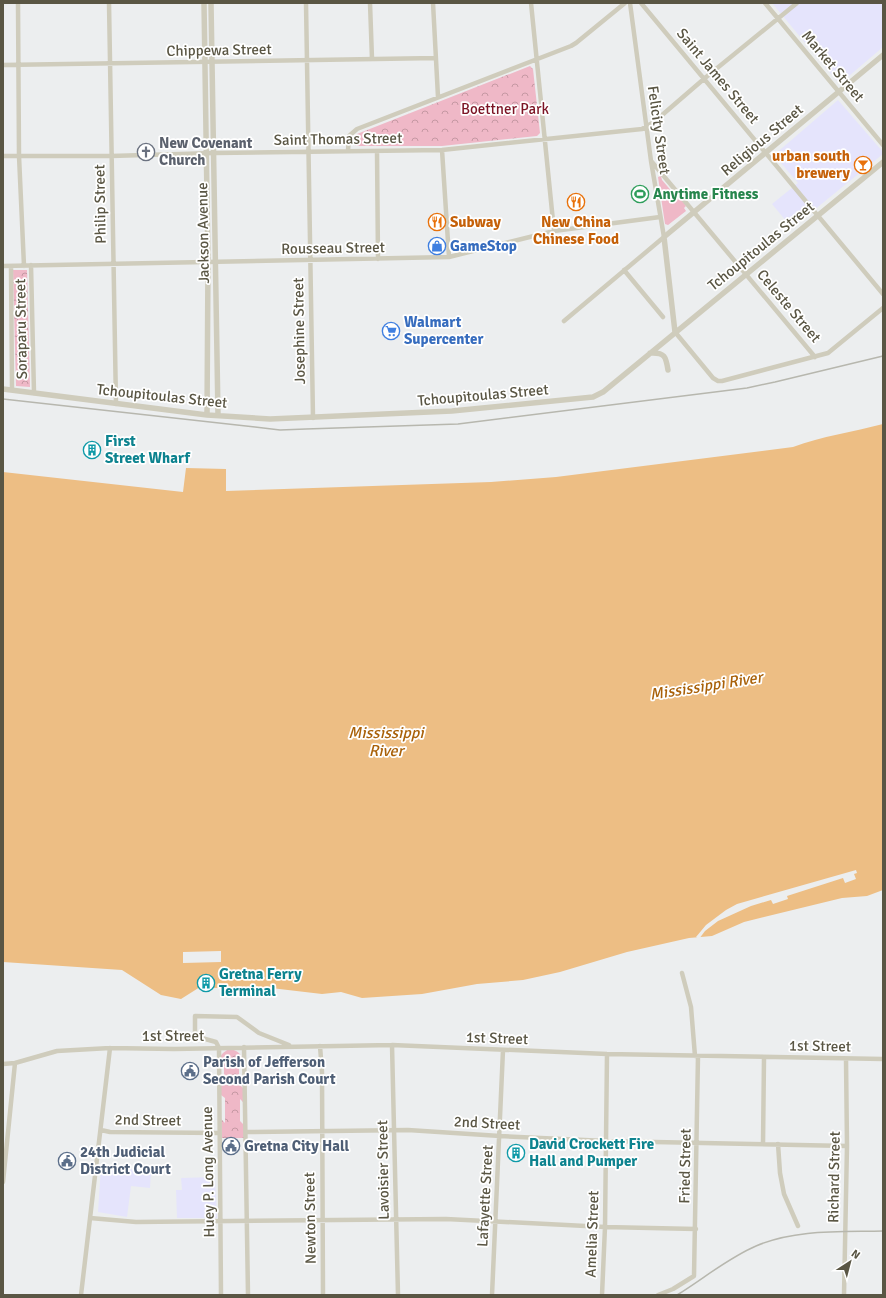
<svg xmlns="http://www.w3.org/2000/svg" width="886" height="1298" viewBox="0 0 886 1298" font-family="Signika,sans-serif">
<defs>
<pattern id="park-crowns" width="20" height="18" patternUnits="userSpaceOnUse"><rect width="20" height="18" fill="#efb8c7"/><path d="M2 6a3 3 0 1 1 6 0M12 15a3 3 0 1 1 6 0" fill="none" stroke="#c598a3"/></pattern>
</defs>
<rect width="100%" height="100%" fill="#eceeef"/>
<path fill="#e5e4fc" d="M772,3H883V47L842,82H839L836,80Z
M838,100L883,152V154L792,228L772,204L798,183L774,155Z
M101,1167L151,1171L150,1188L131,1186L127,1217L98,1212Z
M215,1177L217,1218H177L176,1190H182L181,1178Z"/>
<path fill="#efb8c7" d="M661,176L662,180L679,200L681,199L686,206L684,208L686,211L668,225L665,224L658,177Z"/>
<path fill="url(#park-crowns)" d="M530,66L533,69L540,133L537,136L442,146H356L353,144V137L357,134Z
M13,270H27L30,387L16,386Z
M229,1049C238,1050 243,1055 243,1064L239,1061V1084L243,1088L244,1103L240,1099V1121L244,1125V1138H222L221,1119L225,1123V1098L221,1095L220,1079L224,1082V1064L220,1060C220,1054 224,1052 229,1049Z"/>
<path fill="#edbe84" d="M883,424V890L867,896L842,898L744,922L712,936L689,938L627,952L560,972L523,980L477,984L422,994L362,998L341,992L322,994L271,988L234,989L200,987L181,999L161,995L122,970L3,962V472L183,492L186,468L226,469V491L491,482L556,477L793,447C822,436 853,432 883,424Z"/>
<path fill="#eceeef" d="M856,870L857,873L854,874L856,879L845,883L843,878L787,896L788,899L773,904L771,900L751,906L718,921L705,931L699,939L696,937L706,925L726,910L737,904Z
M221,951V962L183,963V952Z"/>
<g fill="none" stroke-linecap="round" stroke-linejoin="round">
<path stroke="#cfccbc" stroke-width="4.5" d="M18,3L19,156L24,266
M109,3L116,404
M306,3L313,418
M370,3L372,59
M433,3L438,97
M531,3L554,231
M641,3L883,294
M765,3L883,145
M3,65L436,58
M442,150L449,257
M348,151L349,136L357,129L571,46L576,43L625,3
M377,151L378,259
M3,156H111L214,153L442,150L642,129L654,122L705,78L797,3
M652,162L815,357
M31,265L34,393
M3,266L449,257L554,231L660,217
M11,266L12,390
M624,270L663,317
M564,321L664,237L651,161L630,3
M675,332L713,378L718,381H722L828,353L883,308
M682,973L691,1007L695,1056
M392,1045L398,1295
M320,1046L322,1072L323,1295
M244,1047L248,1295
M3,1064L15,1063L57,1051L110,1048L174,1049L392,1045L607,1054L883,1059
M101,1130L110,1132L219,1133
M246,1132L408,1130L500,1136L606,1141L847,1146
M763,1144L764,1058
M778,1144L780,1173L784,1194L798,1226
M3,1182L15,1063
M90,1218L136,1222L446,1219L605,1227L696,1229
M81,1295L110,1048
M221,1295L219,1048L216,1042L198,1037L195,1034V1016L237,1017L259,1033L289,1045
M492,1295L503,1050
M602,1295L605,1227L607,1054
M658,1295L673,1289L694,1276L698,1056
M844,1295L847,1146L846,1059"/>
<path stroke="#cfccbc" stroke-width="5.5" d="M204,3L208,262L207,415
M211,3L218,415
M675,332L664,237L883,55
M650,353C665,352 666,357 668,370
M3,389L207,415L270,419L452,411L593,397L603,392L883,162"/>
<path stroke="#b7b7ae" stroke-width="1.5" d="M3,399L255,427L280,430L306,429L458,424L747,388L775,382L883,356
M677,1295C703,1279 728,1258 756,1246C795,1229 841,1232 883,1231"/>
</g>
<defs>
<symbol id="church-ring" viewBox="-11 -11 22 22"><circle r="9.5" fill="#fff" stroke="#6b7280" stroke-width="1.5"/><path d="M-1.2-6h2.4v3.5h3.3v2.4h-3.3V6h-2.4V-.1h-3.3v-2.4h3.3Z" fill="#6b7280"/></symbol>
<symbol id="bar-ring" viewBox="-11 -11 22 22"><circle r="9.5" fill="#fff" stroke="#e8710a" stroke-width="1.5"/><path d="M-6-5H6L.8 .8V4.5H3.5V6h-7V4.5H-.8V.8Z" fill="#e8710a"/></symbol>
<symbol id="stadium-ring" viewBox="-11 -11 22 22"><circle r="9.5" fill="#fff" stroke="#2e9e5b" stroke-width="1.5"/><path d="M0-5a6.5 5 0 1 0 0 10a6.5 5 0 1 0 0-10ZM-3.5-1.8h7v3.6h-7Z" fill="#2e9e5b"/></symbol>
<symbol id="restaurant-ring" viewBox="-11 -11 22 22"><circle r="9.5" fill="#fff" stroke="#e8710a" stroke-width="1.5"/><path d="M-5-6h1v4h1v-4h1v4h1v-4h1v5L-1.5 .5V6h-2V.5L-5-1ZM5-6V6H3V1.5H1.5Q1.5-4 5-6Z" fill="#e8710a"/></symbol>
<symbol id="shop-ring" viewBox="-11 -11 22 22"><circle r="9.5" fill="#fff" stroke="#3f7fe0" stroke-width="1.5"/><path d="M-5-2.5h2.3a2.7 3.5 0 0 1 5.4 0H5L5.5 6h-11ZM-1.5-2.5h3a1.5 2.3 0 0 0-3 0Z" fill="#3f7fe0"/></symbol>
<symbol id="supermarket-ring" viewBox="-11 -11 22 22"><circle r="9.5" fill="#fff" stroke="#3f7fe0" stroke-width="1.5"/><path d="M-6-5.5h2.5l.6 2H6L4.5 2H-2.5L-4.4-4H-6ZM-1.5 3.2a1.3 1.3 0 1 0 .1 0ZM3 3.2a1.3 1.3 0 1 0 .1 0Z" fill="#3f7fe0"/></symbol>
<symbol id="building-ring" viewBox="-11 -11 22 22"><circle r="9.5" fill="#fff" stroke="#0f9aa8" stroke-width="1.5"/><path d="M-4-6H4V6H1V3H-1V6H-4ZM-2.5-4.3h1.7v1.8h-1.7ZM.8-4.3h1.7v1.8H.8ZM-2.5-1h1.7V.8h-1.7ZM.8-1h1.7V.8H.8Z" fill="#0f9aa8"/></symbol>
<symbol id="civic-ring" viewBox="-11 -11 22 22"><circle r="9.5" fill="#fff" stroke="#5c6f8a" stroke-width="1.5"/><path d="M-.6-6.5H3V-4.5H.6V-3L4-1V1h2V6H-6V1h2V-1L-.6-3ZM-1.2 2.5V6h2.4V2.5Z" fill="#5c6f8a"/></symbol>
</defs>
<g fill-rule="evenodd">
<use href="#church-ring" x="136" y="142" width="20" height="20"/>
<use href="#bar-ring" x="853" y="155" width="20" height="20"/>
<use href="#stadium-ring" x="630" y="184" width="20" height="20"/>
<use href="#restaurant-ring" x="566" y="192" width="20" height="20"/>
<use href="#restaurant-ring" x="427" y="212" width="20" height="20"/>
<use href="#shop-ring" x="427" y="236" width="20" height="20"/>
<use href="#supermarket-ring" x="381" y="321" width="20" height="20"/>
<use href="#building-ring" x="82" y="440" width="20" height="20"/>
<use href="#building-ring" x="196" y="973" width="20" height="20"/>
<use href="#civic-ring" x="180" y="1061" width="20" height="20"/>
<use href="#civic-ring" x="221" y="1136" width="20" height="20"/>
<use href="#building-ring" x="506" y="1143" width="20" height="20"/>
<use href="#civic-ring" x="57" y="1151" width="20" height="20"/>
</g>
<g text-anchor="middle" stroke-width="3.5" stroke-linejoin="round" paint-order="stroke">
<g font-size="15" fill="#5a5644" stroke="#fff">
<text transform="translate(219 50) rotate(-1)" y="5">Chippewa Street</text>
<text transform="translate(833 66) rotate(50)" y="5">Market Street</text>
<text transform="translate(718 76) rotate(50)" y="5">Saint James Street</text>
<text transform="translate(659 130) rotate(82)" y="5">Felicity Street</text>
<text transform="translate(338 139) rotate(-1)" y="5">Saint Thomas Street</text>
<text transform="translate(762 140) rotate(-40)" y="5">Religious Street</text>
<text transform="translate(100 204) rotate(-91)" y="5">Philip Street</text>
<text transform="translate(203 233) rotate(-91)" y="5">Jackson Avenue</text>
<text transform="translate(761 246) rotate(-39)" y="5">Tchoupitoulas Street</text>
<text transform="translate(333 248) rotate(-1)" y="5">Rousseau Street</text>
<text transform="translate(789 306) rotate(50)" y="5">Celeste Street</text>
<text transform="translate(21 329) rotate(-91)" y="5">Soraparu Street</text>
<text transform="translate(299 331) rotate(-91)" y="5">Josephine Street</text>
<text transform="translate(483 395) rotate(-5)" y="5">Tchoupitoulas Street</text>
<text transform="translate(162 396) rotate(6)" y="5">Tchoupitoulas Street</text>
<text x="173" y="1041">1st Street</text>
<text transform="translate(497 1038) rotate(2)" y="5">1st Street</text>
<text transform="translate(820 1046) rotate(1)" y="5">1st Street</text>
<text transform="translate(148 1120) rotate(1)" y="5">2nd Street</text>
<text transform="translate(487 1123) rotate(3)" y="5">2nd Street</text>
<text transform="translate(685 1166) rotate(-89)" y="5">Fried Street</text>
<text transform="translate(383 1170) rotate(-91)" y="5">Lavoisier Street</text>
<text transform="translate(208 1172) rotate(-91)" y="5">Huey P. Long Avenue</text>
<text transform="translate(834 1177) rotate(-89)" y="5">Richard Street</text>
<text transform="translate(485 1196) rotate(-87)" y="5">Lafayette Street</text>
<text transform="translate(310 1218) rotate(-91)" y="5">Newton Street</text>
<text transform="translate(592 1234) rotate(-88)" y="5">Amelia Street</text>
</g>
<g font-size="15" fill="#7c1425" stroke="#fff">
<text x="505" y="114">Boettner Park</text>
</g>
<g font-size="15" font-weight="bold" fill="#5b616d" stroke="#fff" text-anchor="start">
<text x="159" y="148">New Covenant<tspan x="159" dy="17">Church</tspan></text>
</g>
<g font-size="15" font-weight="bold" fill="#c56008" stroke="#fff" text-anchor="end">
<text x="850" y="161">urban south<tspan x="850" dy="17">brewery</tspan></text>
<text x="450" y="227" text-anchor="start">Subway</text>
<text x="576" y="227" text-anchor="middle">New China<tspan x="576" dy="17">Chinese Food</tspan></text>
</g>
<g font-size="15" font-weight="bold" fill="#27864d" stroke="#fff" text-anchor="start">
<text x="653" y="199">Anytime Fitness</text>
</g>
<g font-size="15" font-weight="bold" fill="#366cbe" stroke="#fff" text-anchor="start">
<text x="450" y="251">GameStop</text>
<text x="404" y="327">Walmart<tspan x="404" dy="17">Supercenter</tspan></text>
</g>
<g font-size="15" font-weight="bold" fill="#0d838f" stroke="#fff" text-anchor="start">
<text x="105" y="446">First<tspan x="105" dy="17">Street Wharf</tspan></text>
<text x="219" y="979">Gretna Ferry<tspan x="219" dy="17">Terminal</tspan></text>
<text x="529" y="1149">David Crockett Fire<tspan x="529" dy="17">Hall and Pumper</tspan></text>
</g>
<g font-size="15" font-weight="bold" fill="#4e5e75" stroke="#fff" text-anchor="start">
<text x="203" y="1067">Parish of Jefferson<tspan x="203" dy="17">Second Parish Court</tspan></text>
<text x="244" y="1151">Gretna City Hall</text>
<text x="80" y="1157">24th Judicial<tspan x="80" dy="17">District Court</tspan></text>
</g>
<g font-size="16" font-style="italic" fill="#a96109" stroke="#fff">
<text transform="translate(706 685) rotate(-9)" y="6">Mississippi River</text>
<text x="386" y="738">Mississippi<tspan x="386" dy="18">River</tspan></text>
</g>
</g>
<rect width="886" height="1298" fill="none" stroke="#5a5644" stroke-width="8"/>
<g transform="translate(850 1262) rotate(36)" stroke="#ffffff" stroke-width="3" paint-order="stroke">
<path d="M0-3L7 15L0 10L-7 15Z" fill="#5a5644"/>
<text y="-6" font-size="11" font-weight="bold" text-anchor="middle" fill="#5a5644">N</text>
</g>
</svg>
